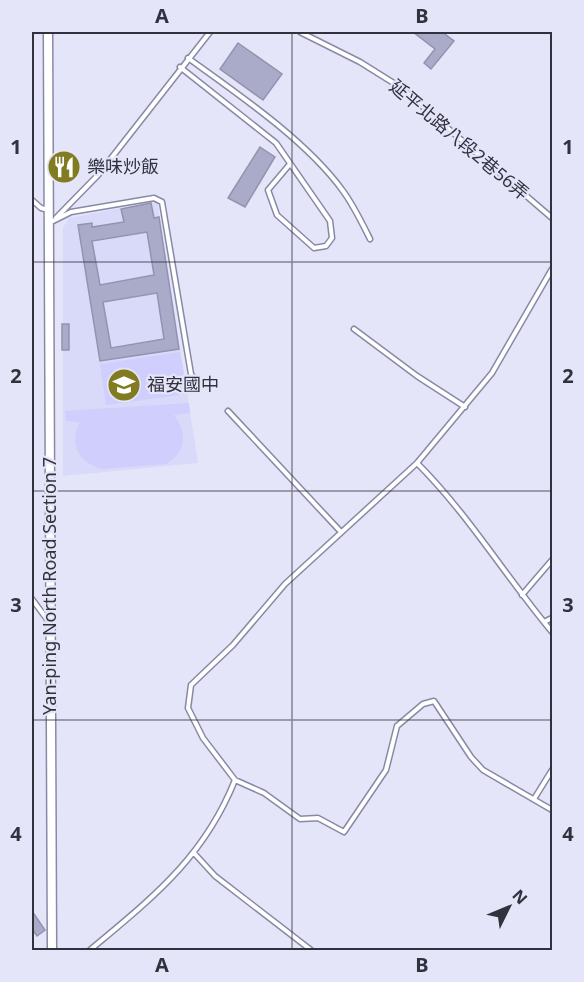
<svg xmlns="http://www.w3.org/2000/svg" width="584" height="982" viewBox="0 0 584 982" font-family="'Noto Sans','Noto Sans TC',sans-serif">
<rect width="100%" height="100%" fill="#e5e5f9"/>
<path fill="#d9d9f9" d="M157,201L198,463L63,476V228L69,218Z"/>
<path fill="#cfcefc" d="M180,352L188,394L106,405L100,364Z
M189,403L190,413L174,415C188,434 186,452 166,464L102,469C78,463 69,443 80,422L66,421L65,411Z"/>
<path fill="#aaaac9" stroke="#9392b1" stroke-width="1.5" fill-rule="evenodd" d="M413,32H442L454,41L431,69L424,63L435,49Z
M238,43L282,74L263,100L220,69Z
M260,147L275,157L245,207L228,198Z
M151,203L154,218L159,217L179,349L100,361L78,225L92,223V227L124,222L121,209ZM147,232L154,275L100,285L92,241ZM157,293L164,339L111,348L103,302Z
M62,324H69V350H62Z
M32,911L45,930L37,936L32,929Z"/>
<g fill="none" stroke-linecap="round" stroke-linejoin="round">
<defs>
<path id="service" d="M300,32L360,62L400,87L552,218
M188,58C238,94 307,141 343,191C354,206 362,223 370,239
M180,67L276,143L330,221L332,238L326,246L314,248L277,215L268,190L290,164
M32,200L41,208L49,210
M56,218L98,175L210,32
M51,222L71,212L154,198L162,202L191,374L197,383
M354,329L417,376L465,407
M228,411L341,532
M417,463C468,514 506,577 552,632
M522,595L552,560
M32,599L49,622
M544,622L552,618
M235,780L264,793L300,819L318,818L344,832L386,770L397,726L423,704L434,701L471,757L483,770L552,810
M534,799L552,770
M194,853L215,876L311,950
M90,950C152,898 204,858 235,780L203,738L188,708L191,685L233,645L285,584L417,463L492,373L552,269"/>
<path id="tertiary" d="M48,32L52,950"/>
</defs>
<use href="#service" stroke="#8989a7" stroke-width="7"/>
<use href="#tertiary" stroke="#8989a7" stroke-width="11"/>
<use href="#service" stroke="#fff" stroke-width="4"/>
<use href="#tertiary" stroke="#fff" stroke-width="8"/>
</g>
<path fill="none" stroke="#32323f" stroke-width="1.5" stroke-opacity="0.55" d="M292,32V950M32,262H552M32,491H552M32,720H552"/>
<defs>
<symbol id="restaurant-disc" viewBox="-11 -11 22 22"><circle r="9.5" fill="#817b21" stroke="#e5e5f9"/><path d="M-5-6h1v4h1v-4h1v4h1v-4h1v5L-1.5 .5V6h-2V.5L-5-1ZM5-6V6H3V1.5H1.5Q1.5-4 5-6Z" fill="#fff"/></symbol>
<symbol id="school-disc" viewBox="-11 -11 22 22"><circle r="9.5" fill="#817b21" stroke="#e5e5f9"/><path d="M0-5L7-2L0 1L-7-2ZM-4 1L0 2.5L4 1V4Q0 6-4 4Z" fill="#fff"/></symbol>
</defs>
<g fill-rule="evenodd">
<use href="#restaurant-disc" x="45" y="148" width="38" height="38"/>
<use href="#school-disc" x="105" y="366" width="38" height="38"/>
</g>
<g text-anchor="middle" stroke-width="4.5" stroke-linejoin="round" paint-order="stroke">
<g font-size="18" fill="#32323f" stroke="#e5e5f9">
<text transform="translate(459 140) rotate(40)" y="6">延平北路八段2巷56弄</text>
<text transform="translate(50 586) rotate(-90)" y="6">Yan-ping North Road Section 7</text>
</g>
<g font-size="18" fill="#32323f" stroke="#e5e5f9" text-anchor="start">
<text x="87" y="173">樂味炒飯</text>
<text x="147" y="391">福安國中</text>
</g>
</g>
<rect width="584" height="982" fill="none" stroke="#e5e5f9" stroke-width="66"/>
<g transform="translate(509 907) rotate(47)" stroke="#e5e5f9" stroke-width="4.5" paint-order="stroke">
<path d="M0-4.5L10 22L0 15L-10 22Z" fill="#32323f"/>
<text y="-9" font-size="16" font-weight="bold" text-anchor="middle" fill="#32323f">N</text>
</g>
<rect x="33" y="33" width="518" height="916" fill="none" stroke="#32323f" stroke-width="2"/>
<g font-size="20" text-anchor="middle" font-weight="bold" fill="#32323f">
<text x="162" y="23">A</text>
<text x="422" y="23">B</text>
<text x="16" y="154">1</text>
<text x="568" y="154">1</text>
<text x="16" y="383">2</text>
<text x="568" y="383">2</text>
<text x="16" y="612">3</text>
<text x="568" y="612">3</text>
<text x="16" y="841">4</text>
<text x="568" y="841">4</text>
<text x="162" y="972">A</text>
<text x="422" y="972">B</text>
</g>
</svg>
